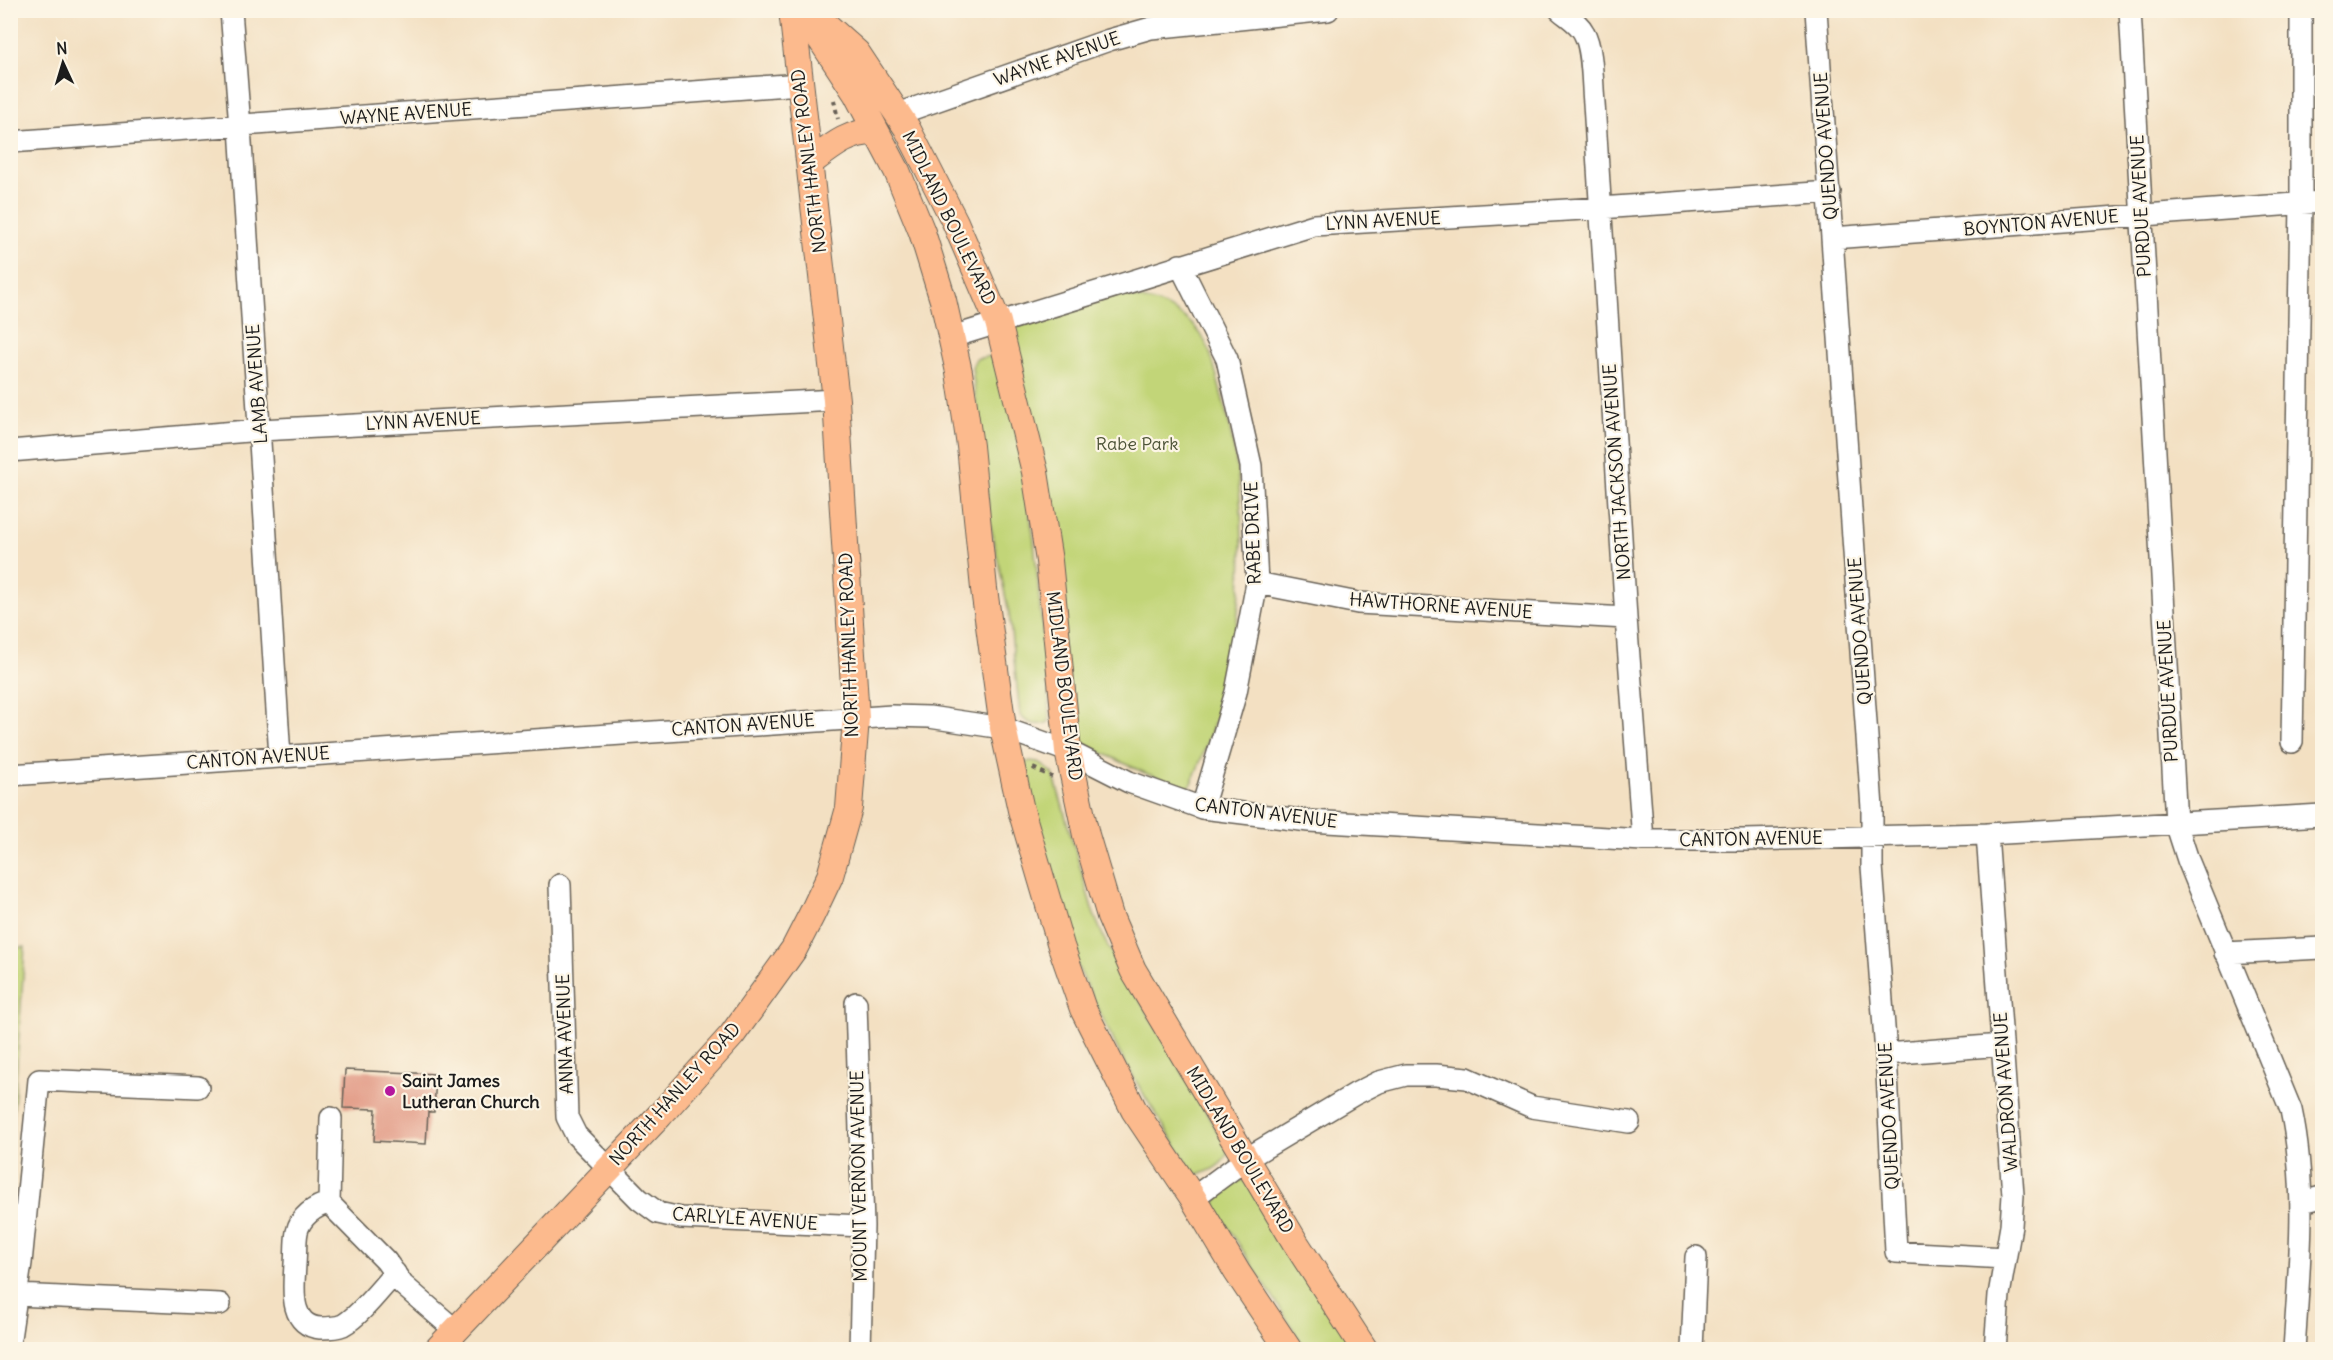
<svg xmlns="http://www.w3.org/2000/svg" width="2333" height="1360" viewBox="0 0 2333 1360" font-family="Delius,sans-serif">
<rect width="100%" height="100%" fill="#fcf5e5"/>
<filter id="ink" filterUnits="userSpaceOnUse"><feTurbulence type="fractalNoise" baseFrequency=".0167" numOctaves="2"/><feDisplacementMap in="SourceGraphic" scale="12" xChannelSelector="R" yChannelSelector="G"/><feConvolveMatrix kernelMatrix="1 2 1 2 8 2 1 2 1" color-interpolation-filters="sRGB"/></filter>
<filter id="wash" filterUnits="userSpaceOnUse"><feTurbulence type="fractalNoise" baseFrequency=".008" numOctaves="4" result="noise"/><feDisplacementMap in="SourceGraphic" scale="24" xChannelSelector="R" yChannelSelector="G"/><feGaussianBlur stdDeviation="1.35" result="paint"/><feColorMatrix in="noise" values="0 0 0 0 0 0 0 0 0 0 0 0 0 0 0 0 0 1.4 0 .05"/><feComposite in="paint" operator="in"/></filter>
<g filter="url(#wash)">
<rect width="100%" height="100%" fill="#f3e0c2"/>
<path fill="#c2d578" stroke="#6f784a" stroke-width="1.5" d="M1116,295C1145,298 1173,304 1194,326C1211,343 1215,371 1221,393C1258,523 1245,665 1189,788L1145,773L1075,740L1010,329Z
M991,356L996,361L1017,432L1034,541L1050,715L1049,722C1038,727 1027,724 1020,715L1009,613L990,522L972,367L976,359Z
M1030,761L1038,762L1053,773L1093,912L1106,943L1228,1149C1227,1163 1210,1173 1196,1174L1191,1169L1144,1095L1119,1052L1077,965L1022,784L1023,764Z
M25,947L11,1149V948Z
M1240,1180L1247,1181L1356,1349H1306L1215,1207C1217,1192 1228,1188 1240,1180Z"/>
<g id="blocks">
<path fill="#e0937e" d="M345,1070L436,1074L434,1112H428L426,1144L374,1141L376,1109L343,1108Z"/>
</g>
</g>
<g filter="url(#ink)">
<use href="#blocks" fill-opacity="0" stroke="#676156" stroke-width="1.5"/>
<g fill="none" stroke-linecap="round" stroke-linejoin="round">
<defs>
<path id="minor" d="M231,10L240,127L280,757
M1560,10C1568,17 1579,23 1584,33C1593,49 1592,83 1594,103L1626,618L1643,840
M1816,10L1872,808V866L1886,1054L1896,1252L2005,1258
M2130,10L2176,823L2188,860L2291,1110C2308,1189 2299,1270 2294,1350
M898,114L1109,40L1151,28L1328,10
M10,142L801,84
M1832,238L2322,202
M1180,265L1227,359L1251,466L1257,583L1236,692L1202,808
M952,337L1314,225L1600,208L1830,192
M10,451L260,430L836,400
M1257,583L1358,603L1626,618
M2292,742L2301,203V10
M10,775L892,716L929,717L1003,728L1068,751L1129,782L1202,808L1309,821L1643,840H1745L1987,834L2322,815
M1987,834L2013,1195L2011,1226L1999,1295L1995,1350
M560,885L567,1117L576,1135L639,1199L658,1213L681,1218L863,1226
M2225,953L2322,948
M856,1003L863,1226L860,1350
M1886,1054L2002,1045
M1193,1198L1246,1159L1355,1094L1379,1082L1406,1075H1436L1467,1078L1532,1107L1629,1122
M2302,1202L2322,1197
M329,1203C315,1206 300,1217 297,1232C295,1242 296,1254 295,1264C294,1287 288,1325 320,1328C328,1328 336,1328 343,1325C360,1316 381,1288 395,1273
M329,1203L386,1261L403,1285L455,1330
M329,1203L331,1118
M16,1295L220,1304
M10,1338L21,1263L39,1080L198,1087
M1692,1350L1696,1257"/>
<path id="major" d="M809,10L857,53L907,128L955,222L998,322L1035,472L1049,561L1068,751L1086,835L1110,916L1133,970L1295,1242L1365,1350
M810,23L856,93L897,171L922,232L943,300L959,372L970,446L984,589L1003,728L1021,810L1061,946L1083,1009L1134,1110L1193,1198L1237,1272L1289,1350
M810,163C831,147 849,131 876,132
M437,1350L660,1115L732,1035L794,949L812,914L830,876L849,808L856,718L836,400L792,10"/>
</defs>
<use href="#minor" stroke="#676156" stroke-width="24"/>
<use href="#major" stroke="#676156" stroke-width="28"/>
<path stroke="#676156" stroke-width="4" stroke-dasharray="4.5 4.5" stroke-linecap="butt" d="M834,100L838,119
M1033,768L1052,777"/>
<use href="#minor" stroke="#fff" stroke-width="21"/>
<use href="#major" stroke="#fcba8d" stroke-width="26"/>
</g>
</g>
<circle fill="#b5179e" stroke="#fcf5e5" stroke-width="2" cx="390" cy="1091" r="6"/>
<g text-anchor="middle" stroke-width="4.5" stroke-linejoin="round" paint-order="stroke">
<g font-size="18" fill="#1c1c1c" stroke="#fcf5e5">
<text transform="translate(1057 59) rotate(-19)" y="6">WAYNE AVENUE</text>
<text transform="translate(406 114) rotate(-4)" y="6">WAYNE AVENUE</text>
<text transform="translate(1826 146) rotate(-94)" y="6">QUENDO AVENUE</text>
<text transform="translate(809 161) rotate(-97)" y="6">NORTH HANLEY ROAD</text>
<text transform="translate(2141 206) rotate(-93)" y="6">PURDUE AVENUE</text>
<text transform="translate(949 218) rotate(64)" y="6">MIDLAND BOULEVARD</text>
<text transform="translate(1383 221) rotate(-3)" y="6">LYNN AVENUE</text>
<text transform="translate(2041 223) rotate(-5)" y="6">BOYNTON AVENUE</text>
<text transform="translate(257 384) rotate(-94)" y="6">LAMB AVENUE</text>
<text transform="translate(423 421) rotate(-3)" y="6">LYNN AVENUE</text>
<text transform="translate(1617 472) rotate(-94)" y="6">NORTH JACKSON AVENUE</text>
<text transform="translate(1253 533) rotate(-92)" y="6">RABE DRIVE</text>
<text transform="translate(1441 606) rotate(4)" y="6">HAWTHORNE AVENUE</text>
<text transform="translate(1860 631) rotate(-94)" y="6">QUENDO AVENUE</text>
<text transform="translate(849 645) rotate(-92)" y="6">NORTH HANLEY ROAD</text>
<text transform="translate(1064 686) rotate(83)" y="6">MIDLAND BOULEVARD</text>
<text transform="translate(2168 691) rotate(-93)" y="6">PURDUE AVENUE</text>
<text transform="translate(743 725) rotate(-4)" y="6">CANTON AVENUE</text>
<text transform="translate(258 758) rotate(-4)" y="6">CANTON AVENUE</text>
<text transform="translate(1266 813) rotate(7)" y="6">CANTON AVENUE</text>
<text transform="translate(1751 839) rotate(-1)" y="6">CANTON AVENUE</text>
<text transform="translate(565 1034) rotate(-92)" y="6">ANNA AVENUE</text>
<text transform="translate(2006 1092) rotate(-94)" y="6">WALDRON AVENUE</text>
<text transform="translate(675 1094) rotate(-48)" y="6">NORTH HANLEY ROAD</text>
<text transform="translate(1889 1116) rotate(-93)" y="6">QUENDO AVENUE</text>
<text transform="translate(1240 1150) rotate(59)" y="6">MIDLAND BOULEVARD</text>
<text transform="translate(859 1176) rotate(-91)" y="6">MOUNT VERNON AVENUE</text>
<text transform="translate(745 1219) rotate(4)" y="6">CARLYLE AVENUE</text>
</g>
<g font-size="18" fill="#4e5438" stroke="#fcf5e5">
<text x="1137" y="450">Rabe Park</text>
</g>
<g font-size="18" font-weight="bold" fill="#1c1c1c" stroke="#fcf5e5" text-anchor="start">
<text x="402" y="1087">Saint James<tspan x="402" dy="21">Lutheran Church</tspan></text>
</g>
</g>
<rect width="2333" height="1360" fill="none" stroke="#fcf5e5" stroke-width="36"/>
<g transform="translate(63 63) rotate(356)" stroke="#fcf5e5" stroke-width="4.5" paint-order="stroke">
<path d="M0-4.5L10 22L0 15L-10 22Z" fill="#1c1c1c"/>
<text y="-9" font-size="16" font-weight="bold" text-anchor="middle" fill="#1c1c1c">N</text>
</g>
</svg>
